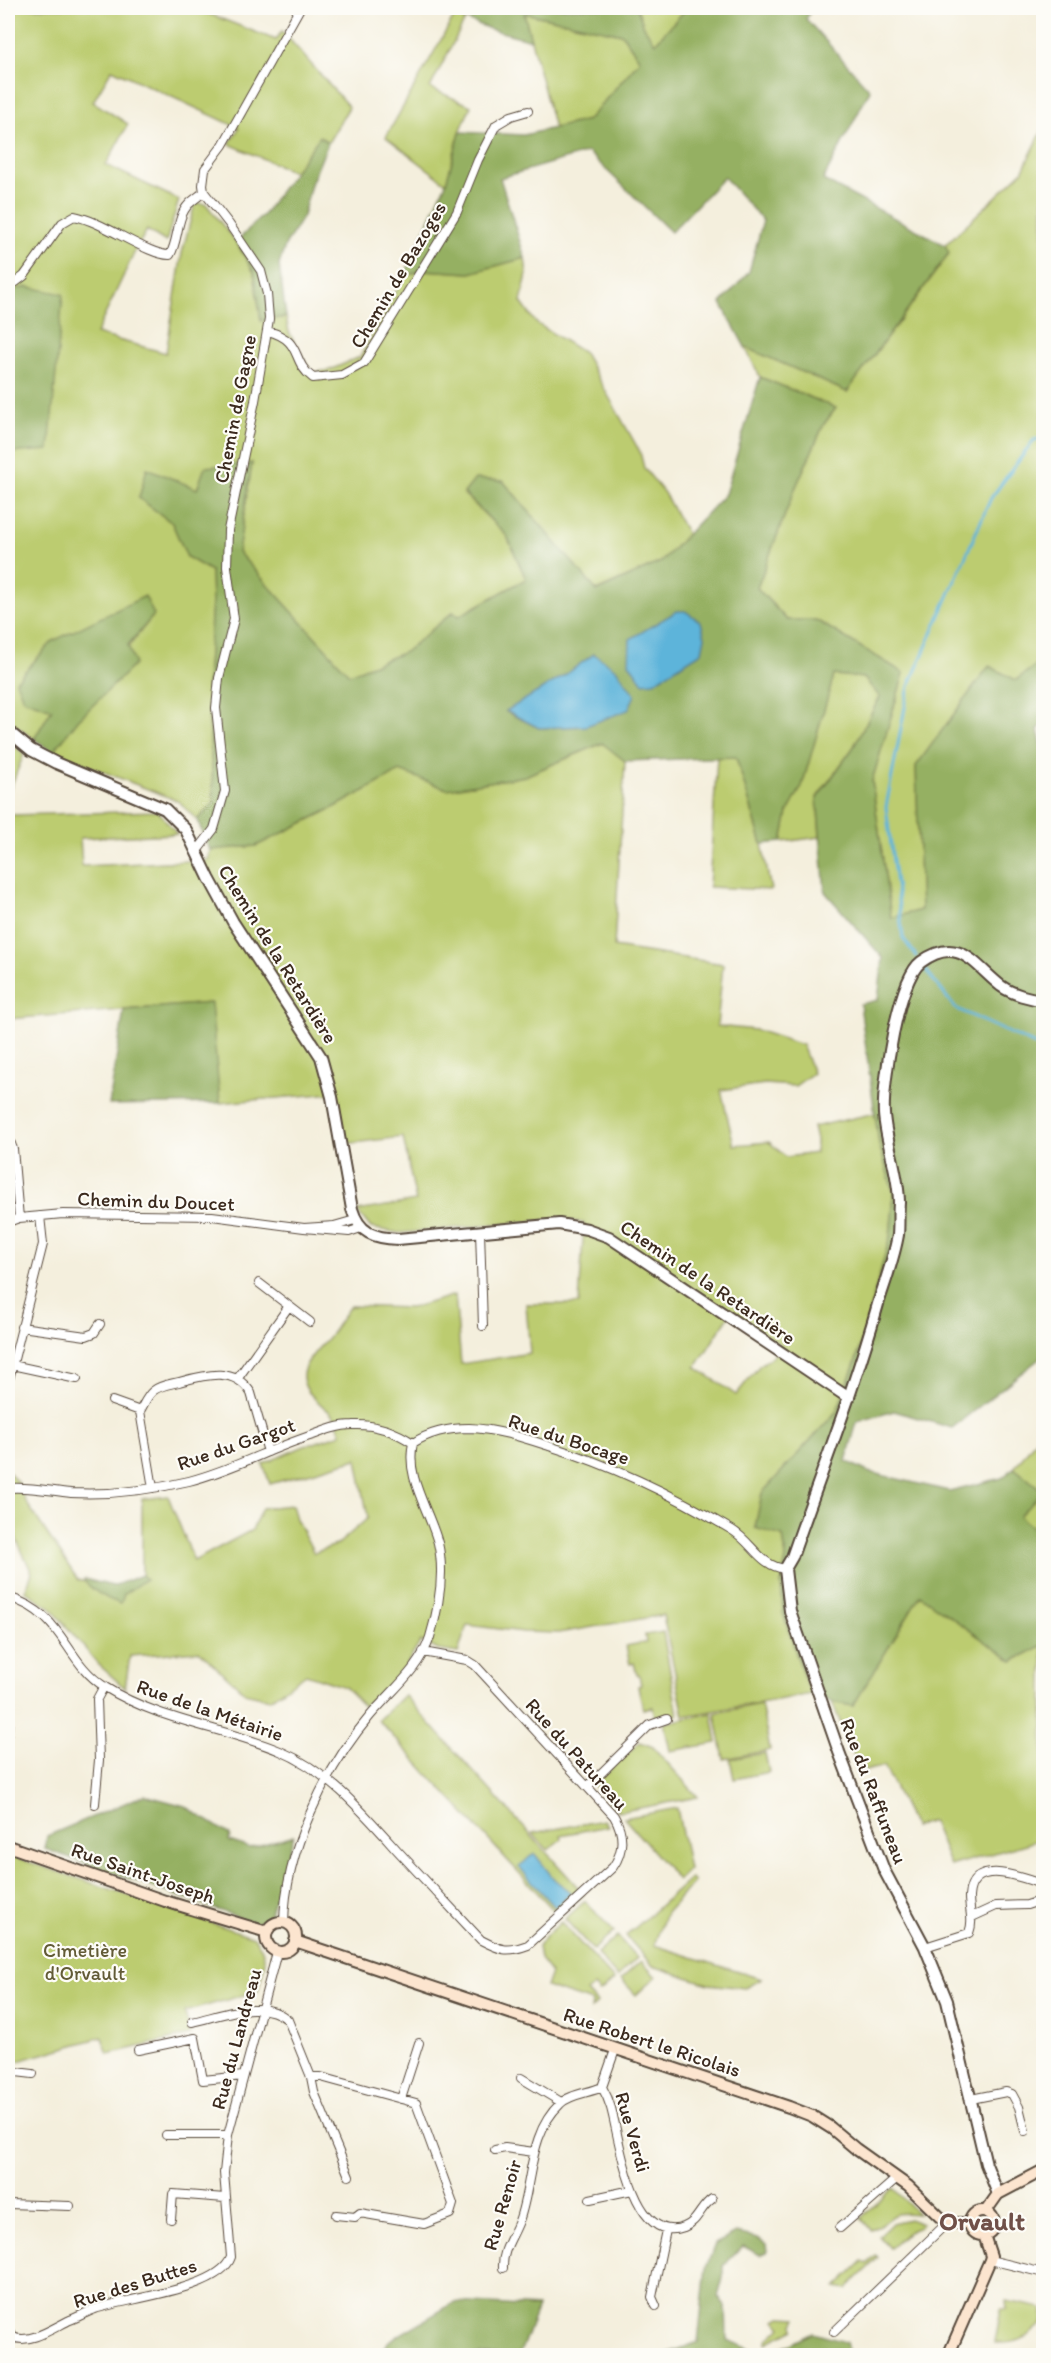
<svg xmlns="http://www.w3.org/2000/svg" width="1051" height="2363" viewBox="0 0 1051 2363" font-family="Itim,sans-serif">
<rect width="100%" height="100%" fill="#fdfcf7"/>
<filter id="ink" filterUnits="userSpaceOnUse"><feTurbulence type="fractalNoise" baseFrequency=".0167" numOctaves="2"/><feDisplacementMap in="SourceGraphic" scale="12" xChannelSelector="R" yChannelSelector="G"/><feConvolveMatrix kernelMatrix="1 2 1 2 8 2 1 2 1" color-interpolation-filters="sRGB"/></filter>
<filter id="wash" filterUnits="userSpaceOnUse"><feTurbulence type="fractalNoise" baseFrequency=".008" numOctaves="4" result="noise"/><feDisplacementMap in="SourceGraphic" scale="24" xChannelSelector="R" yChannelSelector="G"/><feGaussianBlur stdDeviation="1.35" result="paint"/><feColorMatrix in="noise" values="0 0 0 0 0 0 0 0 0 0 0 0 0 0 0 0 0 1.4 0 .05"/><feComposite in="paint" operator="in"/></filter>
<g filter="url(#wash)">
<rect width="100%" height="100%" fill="#f4efdd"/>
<path fill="#bccc6f" stroke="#7c7b46" stroke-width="1.5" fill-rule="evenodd" d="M8,8H194L276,40L282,31L349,107L328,143L320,137L294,172L229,144L239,128L112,69L93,102L128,124L106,165L179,200L166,242L147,230L137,247L96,334L166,353L182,253L195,203L206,204L236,242L254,272L261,321L286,317L289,332L311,373L330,370L360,357L404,276L424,270L470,273L525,258L527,274L521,302L536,323L584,353L640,452L644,468L664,493L687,534L661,562L596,591L503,481L464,494L507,536L526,579L459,616L453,612L406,652L349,675L238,552L252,463L198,489L139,498L172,523L187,557L211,571L212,601L207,687L214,803L197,820L178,801L53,752C88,707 117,658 154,615L52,709L34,739L8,720Z
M637,8H687L655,43L644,27Z
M524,13L622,34L640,60L588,120L554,128Z
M455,15L465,20L430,88L471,106L460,132L446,183L386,137Z
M1043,129V660L1016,680L916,766L921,910L891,918L872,781L904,673L816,620H787L757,588L794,491L824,424L836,408L760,377L745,347L847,392L949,254L945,245L1022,172Z
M834,674L864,678L880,697L853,748L817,797L820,837L782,842L788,812L802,786Z
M8,741L24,754L8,794Z
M603,743L625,761L614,947L723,964L717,1026L756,1030L802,1045L813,1073L795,1086L765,1084L721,1090L734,1145L769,1142L786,1157L816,1153V1140L813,1127L876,1113L879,1144L894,1194L890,1237L856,1361L837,1411L762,1493L755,1528L783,1536L804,1678L812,1694L684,1716L663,1615L558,1633L524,1632L467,1625L458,1653L438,1650L421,1641L400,1675L364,1706L345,1687L306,1674L270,1699L245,1693L199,1651L130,1656L125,1688L98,1664L50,1607L25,1591L32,1573L8,1521V1471L18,1483L26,1502L78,1580L113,1589L142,1578V1499L168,1496L194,1561L252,1530L262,1508L292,1505L296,1519L314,1553L338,1544L368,1518L357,1459L270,1484L263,1464L302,1447L341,1434C336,1413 328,1412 314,1398C290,1375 310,1358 326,1340C335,1330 342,1317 350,1306L411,1308L455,1295L461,1364L530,1353L526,1304H579L584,1223L561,1219L399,1233L371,1228L357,1211L416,1201L403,1137L345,1144L334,1093L220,1103L210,1003L8,1019V813L12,815L158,811L177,834L80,838L82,866L208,860L210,850L256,846L337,806L400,771L447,789L525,776ZM732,1311L780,1345L774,1355L759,1366L736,1395L696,1367Z
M717,757H736L762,844L771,890L709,887Z
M1043,1430V1491L1014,1468Z
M1043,1492V1536L1018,1516Z
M920,1595L1013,1661L1043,1645V1839L950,1866L932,1821L914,1827L884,1766L861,1772L832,1702L853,1706Z
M663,1632L678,1715L655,1718L653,1707L643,1709L638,1686L641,1685L639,1675H637L634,1663L630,1664L626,1646L646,1642L645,1635Z
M404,1695L584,1894L559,1916L378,1720Z
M761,1704L770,1750L724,1759L715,1713Z
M712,1713L717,1743L670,1751L664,1723Z
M640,1742L653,1747L698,1797L619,1812L594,1785Z
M765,1753L769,1772L734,1779L730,1759Z
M677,1808L689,1869L678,1880L624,1818Z
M604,1820L608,1826L561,1835L562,1839L548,1850L532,1833Z
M8,1855L254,1937L262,1949L265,1961L258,1991L185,2012L190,2035L108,2054L102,2037L8,2064Z
M690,1879L694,1882L666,1913L654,1945L761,1979L745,1988L708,1984L653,1966L626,1936Z
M585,1901L614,1932L593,1950L565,1919Z
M561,1922L614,1980L600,1992L594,1986L587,1992L597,2003L591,2009L592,2002L546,1987L551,1973L540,1959L538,1947L544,1938Z
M617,1936L637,1958L617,1977L597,1954Z
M641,1961L656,1977L636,1995L621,1979Z
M893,2188L918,2214C885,2210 894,2220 871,2230L861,2218Z
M909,2219L921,2224L920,2227L909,2231L893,2246L890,2248L879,2236L892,2223Z
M876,2256L878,2258L846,2289L836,2287L863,2261L867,2264Z
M1006,2301L1043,2308V2323C1026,2339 1019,2344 995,2343L1001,2309H1007Z
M781,2317L797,2318L794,2324V2329L767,2343V2340L782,2327L776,2320Z"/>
<path fill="#95b062" stroke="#686d40" stroke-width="1.5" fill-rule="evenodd" d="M459,8H637L644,27L655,43L687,8H812L806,19L870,90L823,180L945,245L949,253L847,392L745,347L721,303L749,272L763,221L724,177L671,232L588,152L500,178L525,258L470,273L424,270L404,276L446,183L460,132L524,135L588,120L640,60L622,34L524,13L531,40L490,29L455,15Z
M320,136L328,143L311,184L303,216L285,246L279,265L286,317L261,321L254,272L236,242L264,214Z
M28,287L63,294L49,450L8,453V290Z
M760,377L836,408L824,424L794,491L757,588L787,620H816L904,673L872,781L891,918L921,910L916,766L989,666L1016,680L1043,660V723L1038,730L1044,755L1043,1356L952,1428L894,1411L857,1422L846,1461L868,1472L949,1491L1002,1478L1014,1468L1043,1491L1019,1516L1043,1536V1645L1013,1661L920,1595L853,1706L832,1702L812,1694L804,1678L783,1613L781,1584L786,1558L783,1536L755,1528L762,1493L837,1411L856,1361L890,1237L894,1194L879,1144L860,1004L878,1000L883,958L825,892L817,798L853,748L880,697L864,678L834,675L802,786L788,812L782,842L762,844L736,757L625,761L602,743L525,776L447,789L400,771L337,806L256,846L210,850L197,820L214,803L207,687L212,601L211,571L187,557L172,523L139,498L147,468L197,489L205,467L252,463L238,552L349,674L405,652L453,612L459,616L526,579L507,536L464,493L475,479L503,481L597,591L661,562L725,494ZM594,654L586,726L539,728L506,712L562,677Z
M145,596L154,615L128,645L135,664L78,720L53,752L34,739L52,709L23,699L16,681L53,641Z
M211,1003L220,1103L109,1105L124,1010Z
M142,1575L146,1579L124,1594L121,1604C106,1599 94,1592 84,1581V1579L113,1586Z
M144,1795L185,1806L230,1835L229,1841L250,1848L294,1835L269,1916L255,1923L45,1849L47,1836Z
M736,2233L758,2238L766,2244L767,2252L760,2255L743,2246L723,2266V2278L718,2297L726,2306L727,2340L765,2355H663L698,2342L706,2268L715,2244Z
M455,2302L538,2307L519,2355H378L389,2341Z
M813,2333L846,2342L849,2355H770Z"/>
<path fill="#5db4da" stroke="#4c6f7c" stroke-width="1.5" d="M677,611H685L701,622L705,637L702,652L654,682L643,683L629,663L630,639Z
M594,654L616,669L635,695L628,710L586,726L539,728L506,711L562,677Z
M534,1853L554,1879L571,1893L555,1907L519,1867Z"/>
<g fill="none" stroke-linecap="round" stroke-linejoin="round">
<path stroke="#5db4da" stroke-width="3" d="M916,956L903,938L886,807L909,686L991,498L1034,440L1044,438
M925,969L955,1008L1044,1049"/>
</g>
</g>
<g filter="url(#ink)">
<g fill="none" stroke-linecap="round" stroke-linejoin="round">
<defs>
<path id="minor" d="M8,284L16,282L24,276L62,223L74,216C103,221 149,256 170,255C179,240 176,217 189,204C193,200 199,196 204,192
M268,331C304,341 290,361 313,378L342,375L364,363L457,212L478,160L496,125L511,116L528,111
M197,851L214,829L225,791L216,708L219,678L234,619L227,567L228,530L255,401L269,319L267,294L261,271L229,224L204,192L203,185L205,169L223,145L300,8
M8,1136L13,1149L19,1218
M355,1220L334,1226L304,1228L349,1232L361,1228
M8,1222L19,1218L63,1214L212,1216L304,1228
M480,1231L483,1326
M259,1283L310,1322
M21,1327L86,1336L94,1333L100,1324
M12,1365L77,1379
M238,1378L289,1306
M8,1383L43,1244L40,1216
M112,1401L140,1411
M8,1488C29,1486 50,1491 71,1493C110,1495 151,1490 189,1481C232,1470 271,1448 313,1435C326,1430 339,1425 353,1425C374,1424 395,1431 413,1443
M153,1488L140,1411C144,1404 147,1396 153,1391C160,1385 171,1384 179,1382C205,1375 234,1366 251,1393L268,1452
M8,1597C65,1614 63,1660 105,1687C159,1721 223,1727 280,1751C328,1771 363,1812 397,1850C425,1880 453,1910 481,1940C500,1950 507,1953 528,1945L613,1867C624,1851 624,1833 614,1816L475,1665L467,1660L423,1652
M8,1732L9,1686
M587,1787L650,1725L667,1719
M95,1804L99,1760L97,1699L104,1686
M972,1917L996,1906L1027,1905L1036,1902L1044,1887
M284,1923C285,1852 325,1769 370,1716C391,1691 420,1669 430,1637C439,1607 445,1573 438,1543C429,1509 405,1478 413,1443C430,1432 449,1428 469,1428C497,1429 524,1438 549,1446C614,1466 674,1495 732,1530C752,1542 760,1566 785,1569
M925,1947L969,1933C974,1920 969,1910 969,1897C971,1856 1023,1878 1044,1885
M192,2022C221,2016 263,1997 288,2020L311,2077L314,2092L349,2176
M138,2050L195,2038L203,2080L243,2076
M615,2050L602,2087C606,2094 609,2101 611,2108C620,2140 632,2246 684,2227C698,2222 700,2207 712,2199
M8,2074L16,2072L33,2074
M311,2077H321L416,2103L453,2204L450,2214L424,2224L360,2213L355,2217L336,2215
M521,2078L561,2102
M401,2099L419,2043
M971,2099L1006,2092L1012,2094L1019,2107L1025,2131
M166,2135H228
M495,2150L505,2148L534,2152
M590,2199L632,2190
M8,2204L70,2206
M171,2219L173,2194L225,2198
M840,2228L897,2178
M990,2260L1044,2273
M503,2268C502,2250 513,2237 519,2221C533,2183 528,2134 560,2104C569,2094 590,2093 602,2087
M656,2306L652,2297L666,2230
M8,2328L13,2337C29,2345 55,2327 70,2320C78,2317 87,2312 95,2309C126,2298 220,2290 231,2257L224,2173L228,2135L277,1952
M834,2332L948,2222"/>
<path id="tertiary" d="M8,731L31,750L56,763L165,809L186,830L209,878L233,922L321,1057L332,1097L352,1209C359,1233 374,1238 398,1239L559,1224L587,1229L609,1237L849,1398
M998,2194L986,2164L947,2001L925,1947L884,1870L839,1752L790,1611L785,1569L792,1557C821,1473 854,1390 878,1304C885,1282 894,1258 898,1235C899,1224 898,1213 899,1203C899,1173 886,1144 884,1114C882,1085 898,979 921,962C959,934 974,965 1001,986C1012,994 1030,999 1044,1000"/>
<path id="secondary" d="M8,1846L165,1901L267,1932
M266 1937a15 15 0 1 1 30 0a15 15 0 1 1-30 0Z
M295,1941L789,2107L812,2116L831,2128L856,2149L908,2186L941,2218L955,2223H970
M970 2223a12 12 0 1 1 24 0a12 12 0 1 1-24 0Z
M986,2211L998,2194L1044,2170
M948,2356L990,2260L991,2256L984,2235"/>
</defs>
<use href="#minor" stroke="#57483b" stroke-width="10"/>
<use href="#tertiary" stroke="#57483b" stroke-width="14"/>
<use href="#secondary" stroke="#57483b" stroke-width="14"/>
<use href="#minor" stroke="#fff" stroke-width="8"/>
<use href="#tertiary" stroke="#fff" stroke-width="10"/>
<use href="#secondary" stroke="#fce5cf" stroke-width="10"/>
</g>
</g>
<g text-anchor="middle" stroke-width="4.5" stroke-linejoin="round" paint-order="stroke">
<g font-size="20" fill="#3b2a1e" stroke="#fdfcf7">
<text transform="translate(398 275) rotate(-59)" y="7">Chemin de Bazoges</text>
<text transform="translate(235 409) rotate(-79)" y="7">Chemin de Gagne</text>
<text transform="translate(278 954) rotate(58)" y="7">Chemin de la Retardière</text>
<text transform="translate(156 1201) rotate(2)" y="7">Chemin du Doucet</text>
<text transform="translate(708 1282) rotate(34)" y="7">Chemin de la Retardière</text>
<text transform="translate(569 1439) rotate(18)" y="7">Rue du Bocage</text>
<text transform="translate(236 1444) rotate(-19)" y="7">Rue du Gargot</text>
<text transform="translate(210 1710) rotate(19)" y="7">Rue de la Métairie</text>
<text transform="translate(577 1754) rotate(48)" y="7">Rue du Patureau</text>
<text transform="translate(874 1791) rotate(69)" y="7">Rue du Raffuneau</text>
<text transform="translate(143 1873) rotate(19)" y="7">Rue Saint-Joseph</text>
<text transform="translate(236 2039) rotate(-75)" y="7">Rue du Landreau</text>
<text transform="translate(652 2042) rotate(18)" y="7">Rue Robert le Ricolais</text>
<text transform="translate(633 2132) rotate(74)" y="7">Rue Verdi</text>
<text transform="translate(502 2205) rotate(-74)" y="7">Rue Renoir</text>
<text transform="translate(135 2283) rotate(-17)" y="7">Rue des Buttes</text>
</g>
<g font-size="20" fill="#625b36" stroke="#fdfcf7">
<text x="85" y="1957">Cimetière<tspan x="85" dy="23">d'Orvault</tspan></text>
</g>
<g font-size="26" font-weight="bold" fill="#705048" stroke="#fdfcf7">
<text x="982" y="2230">Orvault</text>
</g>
</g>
<rect width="1051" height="2363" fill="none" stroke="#fdfcf7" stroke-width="30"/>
</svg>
